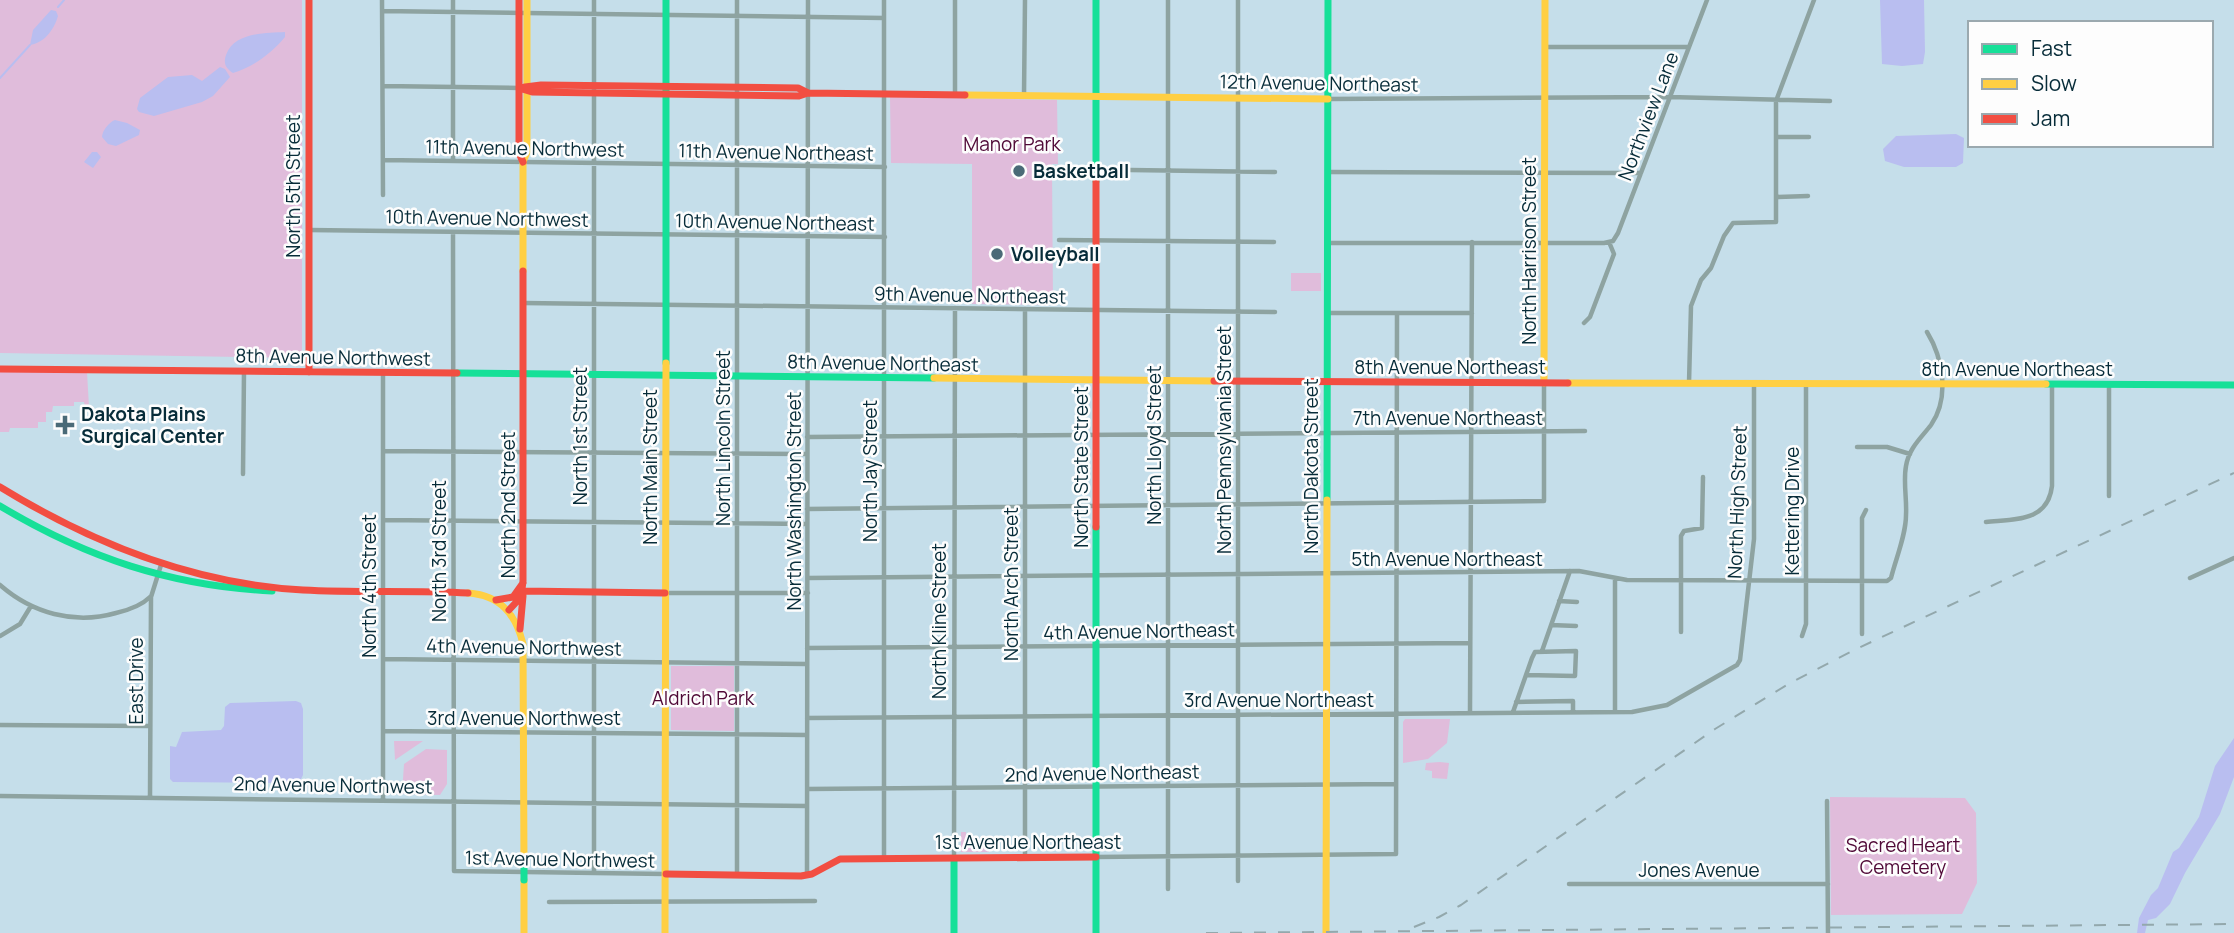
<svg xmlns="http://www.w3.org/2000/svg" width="2234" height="933" viewBox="0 0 2234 933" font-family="Manrope,sans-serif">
<rect width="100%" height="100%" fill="#c5deea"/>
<path fill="#e0bcdb" d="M0,0H302V358L0,353Z
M890,97L1057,100L1058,164H1052L1053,305L972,304V164L891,163Z
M1291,273H1321V291H1291Z
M0,372H87L89,407H85L84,402H74V406H53L52,412H46V422H38V428H10L9,432H0Z
M671,666H734V731L671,730Z
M1405,719H1450L1447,743L1428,759L1403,763V722Z
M394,741H423L395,760Z
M426,749L447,750V784L440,795L402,794L404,764Z
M1440,762L1449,763L1447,779L1432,778V771L1425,770L1426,763Z
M1830,797L1965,798L1976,813L1977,883L1962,914L1831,915Z
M961,832H966V840H989V852H961Z"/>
<path fill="#b9bef0" d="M1880,0H1924L1925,52L1923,64L1902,66L1882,64Z
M51,10L56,11L58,16C54,30 44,43 30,45L33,30Z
M285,32V37C272,53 253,67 233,73C226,68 223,64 226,55C234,32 266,33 285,32Z
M220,67L225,69L230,77L213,96L202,102L154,116L139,112L137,109L140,98L168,77L192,75L202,81Z
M115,120L127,123L140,130L139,135L116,146L108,144L102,137C102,131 109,122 115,120Z
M1956,134L1964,138L1963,163L1956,167H1904L1885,161L1883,149L1896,136Z
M92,152H97L101,157L93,168L84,162Z
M296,701L301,703L303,709V775L300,781L294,783L173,782L170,779V746L176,747L182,732L221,730L224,726L225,707L230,703Z
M2234,738V777L2220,814L2185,873L2170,904L2156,918L2148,920L2145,933H2137L2139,918L2151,895L2158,888L2173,852L2179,848L2199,817L2215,766Z"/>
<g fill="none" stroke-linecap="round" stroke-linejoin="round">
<path stroke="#b9bef0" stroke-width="2" d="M58,7L64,0
M0,78L30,45"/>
<path stroke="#8ea3a1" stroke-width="4.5" d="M382,0L383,195
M382,11L884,18
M1545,47H1689
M383,86L519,88
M955,94V0
M1024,95L1025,0
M1328,99L1669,97L1830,101
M1776,137H1809
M383,160L885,167
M453,161V0
M1059,169L1275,172
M1328,172L1641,173
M1776,197L1808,196
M309,230L885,237
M453,232L454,871L665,874
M1059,240L1274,242
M1327,243H1604L1613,241L1618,233L1707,0
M523,303L1275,312
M1327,313H1472
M1584,323L1590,317L1614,254L1609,242
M383,373V800
M1689,383L1691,306L1701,280L1711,268L1724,236L1733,223L1776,222V101L1814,0
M807,437L1585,431
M1857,447H1887L1910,454
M383,451L807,454
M243,474L244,371
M2109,496V385
M807,509L1544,501V383
M383,520L807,524
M1986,522C2015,519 2048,522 2052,486V385
M808,578L1579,571L1627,580L1887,581L1891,578C1896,558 1906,535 1906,515C1907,498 1903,482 1906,466C1909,448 1921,438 1931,425C1950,398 1943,358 1927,332
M2190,578L2234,558
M1615,579V711
M0,585C32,613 74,625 116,613C129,610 141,606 150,597
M665,593H808
M1559,601L1577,602
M1551,625L1576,626
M1681,632V536L1684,531L1702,528L1703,477
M1862,634V518L1866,510
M0,636L20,624L31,606
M1802,636L1806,624V384
M807,648L1470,643
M1542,651L1570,571
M383,659L807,664
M1516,702L1573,701V712
M1470,712L1472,242
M1513,712L1532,658L1535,652L1576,651L1575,676L1526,675
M807,718L1632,712L1667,705L1737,665L1740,660L1754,539V384
M0,725L150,726
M383,731L807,735
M807,789L1396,784
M0,796L807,806
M150,798L151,597L161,565
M1827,801L1828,933
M1096,857L1396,854L1397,313
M954,858L955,308
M1025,858V309
M884,859V0
M594,873V0
M737,875V0
M807,875L808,0
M1238,881V0
M1569,884H1828
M1168,889V0
M549,902L815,901"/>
<path stroke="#16e098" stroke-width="7" d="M1096,0V181
M666,363V0
M457,373L934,378
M2046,384L2234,385
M1327,500L1328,0
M0,506C87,558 171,586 272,591
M1096,527V933
M954,858V933"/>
<path stroke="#ffcf43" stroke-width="7" d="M965,95L1328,99
M523,271V162L527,152V0
M934,378L1214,381
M1544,383L1545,0
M1568,383L2046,384
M468,593C500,595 516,614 523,644L524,865
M524,880V933
M665,933L666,363
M1326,933L1327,500"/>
<path stroke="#f24e42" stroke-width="7" d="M309,0V372
M519,0V153L523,162
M525,87L541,85L798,88L808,93
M519,88L532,92L799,96L808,93L965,95
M1096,181V527
M0,369L457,373
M1214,381L1568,383
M0,487C93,544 193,584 303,590C358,593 413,590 468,593
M523,591L665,593
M496,600L513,597L523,583
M509,610L521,597L523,581V271
M520,629L523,596
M666,874L801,876L812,874L840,859L1096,857"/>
<path stroke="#93a8ac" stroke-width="2" stroke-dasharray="12 12" stroke-linecap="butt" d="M1414,927L1439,917L1461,905L1715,729L1790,683L1854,650L2234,473
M1206,933L2234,924"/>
<path stroke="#16e098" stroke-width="7" d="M524,865V880"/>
</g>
<g fill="#4a6a77" stroke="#fdfdfd" stroke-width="2.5">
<circle cx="1019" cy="171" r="7"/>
<circle cx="997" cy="254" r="7"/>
<path d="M61.5 414.5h7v7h7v7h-7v7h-7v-7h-7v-7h7z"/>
</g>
<g text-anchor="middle" stroke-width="5" stroke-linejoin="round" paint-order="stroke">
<g font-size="19" fill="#072c39" stroke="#fdfdfd">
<text transform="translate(1319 83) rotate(1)" y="7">12th Avenue Northeast</text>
<text transform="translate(1648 116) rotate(-69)" y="7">Northview Lane</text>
<text transform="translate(525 148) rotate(1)" y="7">11th Avenue Northwest</text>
<text transform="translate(776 152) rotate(1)" y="7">11th Avenue Northeast</text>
<text transform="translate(293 186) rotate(-90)" y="7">North 5th Street</text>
<text transform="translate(487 218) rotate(1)" y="7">10th Avenue Northwest</text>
<text transform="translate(775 222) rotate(1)" y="7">10th Avenue Northeast</text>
<text transform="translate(1529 251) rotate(-90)" y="7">North Harrison Street</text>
<text transform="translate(970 295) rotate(1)" y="7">9th Avenue Northeast</text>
<text transform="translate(333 357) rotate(1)" y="7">8th Avenue Northwest</text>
<text transform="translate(883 363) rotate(1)" y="7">8th Avenue Northeast</text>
<text x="1450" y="374">8th Avenue Northeast</text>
<text x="2017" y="376">8th Avenue Northeast</text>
<text x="1448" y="425">7th Avenue Northeast</text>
<text transform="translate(580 436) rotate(-90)" y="7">North 1st Street</text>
<text transform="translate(723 438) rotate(-90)" y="7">North Lincoln Street</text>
<text transform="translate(1224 440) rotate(-90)" y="7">North Pennsylvania Street</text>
<text transform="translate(1154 445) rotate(-90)" y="7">North Lloyd Street</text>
<text transform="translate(1311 466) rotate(-90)" y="7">North Dakota Street</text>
<text transform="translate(650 467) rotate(-90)" y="7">North Main Street</text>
<text transform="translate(1081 467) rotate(-90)" y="7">North State Street</text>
<text transform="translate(870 471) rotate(-90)" y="7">North Jay Street</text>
<text transform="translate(794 501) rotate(-90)" y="7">North Washington Street</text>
<text transform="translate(1737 502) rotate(-88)" y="7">North High Street</text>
<text transform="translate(508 505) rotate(-90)" y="7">North 2nd Street</text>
<text transform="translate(1792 511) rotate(-90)" y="7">Kettering Drive</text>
<text transform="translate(439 551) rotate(-90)" y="7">North 3rd Street</text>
<text x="1447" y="566">5th Avenue Northeast</text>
<text transform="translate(1011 584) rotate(-90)" y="7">North Arch Street</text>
<text transform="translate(369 586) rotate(-90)" y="7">North 4th Street</text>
<text transform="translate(939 621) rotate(-90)" y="7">North Kline Street</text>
<text transform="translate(1139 631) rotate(-1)" y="7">4th Avenue Northeast</text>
<text transform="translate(524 647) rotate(1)" y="7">4th Avenue Northwest</text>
<text transform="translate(136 681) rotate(-90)" y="7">East Drive</text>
<text x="1279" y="707">3rd Avenue Northeast</text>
<text x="524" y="725">3rd Avenue Northwest</text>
<text transform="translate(1102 773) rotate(-1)" y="7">2nd Avenue Northeast</text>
<text transform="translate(333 785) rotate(1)" y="7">2nd Avenue Northwest</text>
<text x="1028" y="849">1st Avenue Northeast</text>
<text transform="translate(560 859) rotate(1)" y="7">1st Avenue Northwest</text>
<text x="1699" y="877">Jones Avenue</text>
</g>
<g font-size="19" fill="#500937" stroke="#fdfdfd">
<text x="1012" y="151">Manor Park</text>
<text x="703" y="705">Aldrich Park</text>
<text x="1903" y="852">Sacred Heart<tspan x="1903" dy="22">Cemetery</tspan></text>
</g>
<g font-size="19" font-weight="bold" fill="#072c39" stroke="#fdfdfd" text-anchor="start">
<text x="1033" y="178">Basketball</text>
<text x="1011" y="261">Volleyball</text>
<text x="81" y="421">Dakota Plains<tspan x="81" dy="22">Surgical Center</tspan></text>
</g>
</g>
<rect x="1968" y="21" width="245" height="126" fill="#fdfdfd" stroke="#9ba9af" stroke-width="2"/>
<rect x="1982" y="44" width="35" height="10" fill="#16e098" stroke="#9ba9af" stroke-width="2"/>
<text x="2031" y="56" font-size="21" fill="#072c39">Fast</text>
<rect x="1982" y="79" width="35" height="10" fill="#ffcf43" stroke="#9ba9af" stroke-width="2"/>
<text x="2031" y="91" font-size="21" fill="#072c39">Slow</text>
<rect x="1982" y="114" width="35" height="10" fill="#f24e42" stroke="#9ba9af" stroke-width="2"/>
<text x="2031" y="126" font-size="21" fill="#072c39">Jam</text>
</svg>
